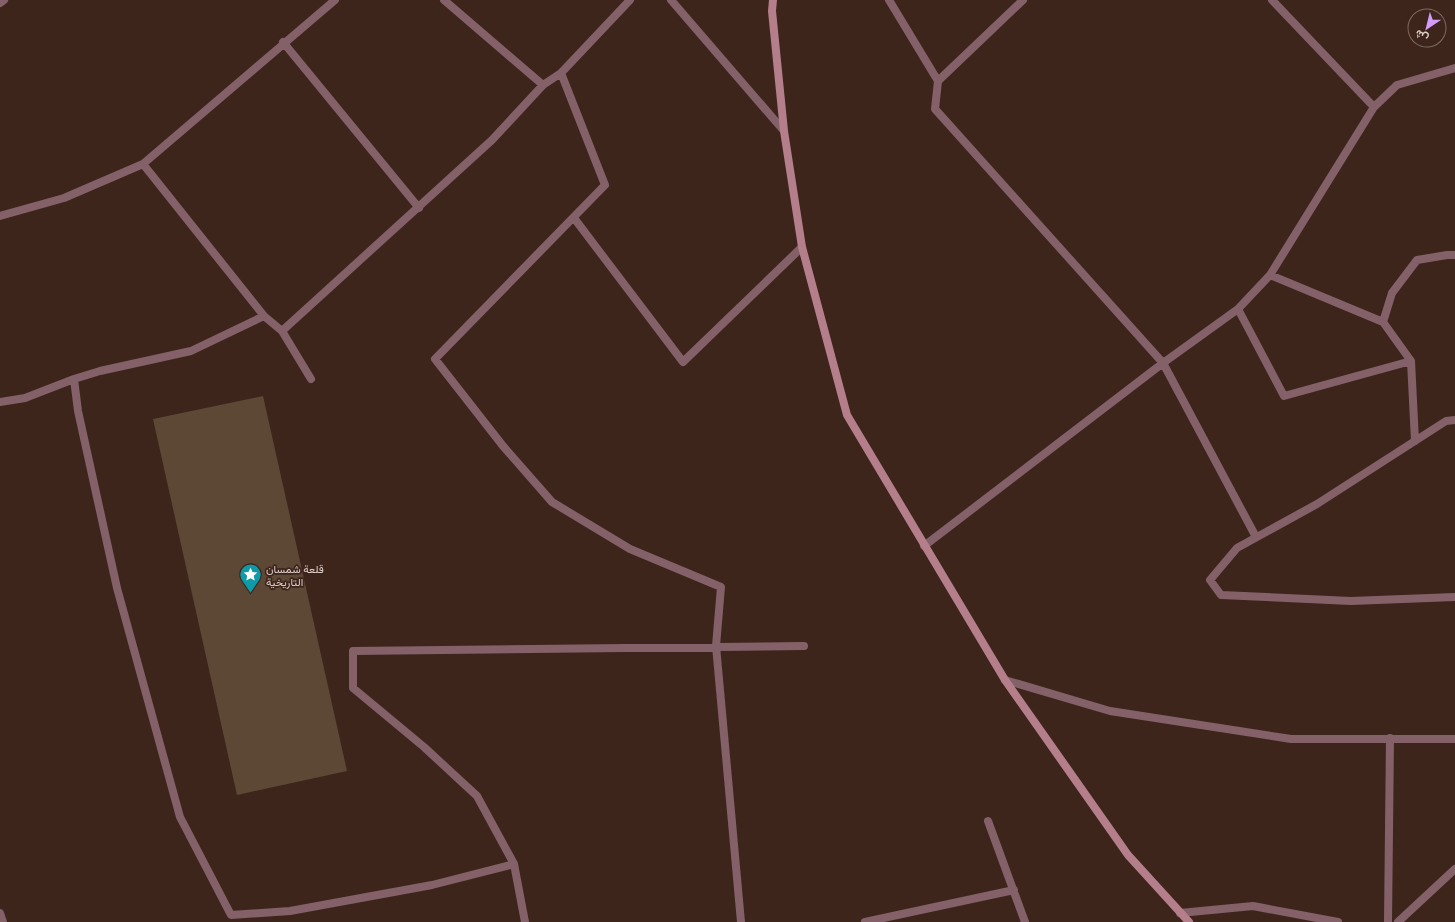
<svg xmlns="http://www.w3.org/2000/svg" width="1455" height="922" viewBox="0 0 1455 922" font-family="'IBM Plex Serif',Vazirmatn,serif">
<rect width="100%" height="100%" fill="#3d251c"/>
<path fill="#5d4836" d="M263,396L347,771L237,795L153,419Z"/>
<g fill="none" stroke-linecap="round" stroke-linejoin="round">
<path stroke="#846169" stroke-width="8" d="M444,0L543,85
M671,0L784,131
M889,0L938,81
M1023,0L938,81L935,109L1163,363L1256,537
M1272,0L1374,107
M0,3L4,0
M283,42L419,208
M561,73L605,185L435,359L503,446L552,502L630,549L721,587L716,646L741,922
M143,164L264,316L282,331L311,379
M0,216L64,198L143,164L335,0
M574,218L683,362L802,247
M1270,275L1383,322
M1238,309L1284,396L1411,361
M282,331L492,140L543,85L561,73L630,0
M74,379L78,411L117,588L180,817L231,915L290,911L432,885L514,864
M0,402L25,398L74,379L100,371L191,351L264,316
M1455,420L1446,421L1317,504L1237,548L1210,580L1221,595L1351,601L1455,597
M1415,441L1411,361L1383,322L1392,293L1417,260L1447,255H1455
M924,546L1163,363L1238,309L1270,275L1374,107L1397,85L1455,68
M1005,680L1110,711L1291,739H1455
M988,821L1025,922
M0,913L3,922
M1180,913L1253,906L1338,922
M525,922L514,864L477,796L424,747L353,688V651L804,646
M865,922L1014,890
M1388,922L1390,738
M1398,922L1455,869"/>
<path stroke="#b57e8b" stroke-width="8" d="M773,0L772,11L784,131L802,247L847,415L1005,680L1128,855L1189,922"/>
</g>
<defs>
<symbol id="sight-pin" viewBox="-11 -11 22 30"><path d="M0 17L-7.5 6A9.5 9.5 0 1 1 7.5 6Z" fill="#0f9aa8" stroke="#3d251c"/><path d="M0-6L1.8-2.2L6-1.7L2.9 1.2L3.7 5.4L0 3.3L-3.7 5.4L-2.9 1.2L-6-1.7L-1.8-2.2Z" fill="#fff"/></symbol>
</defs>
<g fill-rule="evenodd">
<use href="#sight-pin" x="238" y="562" width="25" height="34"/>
</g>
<g text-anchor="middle" stroke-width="3.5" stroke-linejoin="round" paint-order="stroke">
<g font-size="11" fill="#dfcfc9" stroke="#3d251c" text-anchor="start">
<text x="266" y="573">قلعة شمسان<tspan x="266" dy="13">التاريخية</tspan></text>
</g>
</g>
<g transform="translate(1427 28) rotate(215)"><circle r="19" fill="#3d251c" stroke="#7e6961"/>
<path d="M0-3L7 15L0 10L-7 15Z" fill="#d29dfd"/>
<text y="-6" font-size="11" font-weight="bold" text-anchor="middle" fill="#dfcfc9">ش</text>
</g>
</svg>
